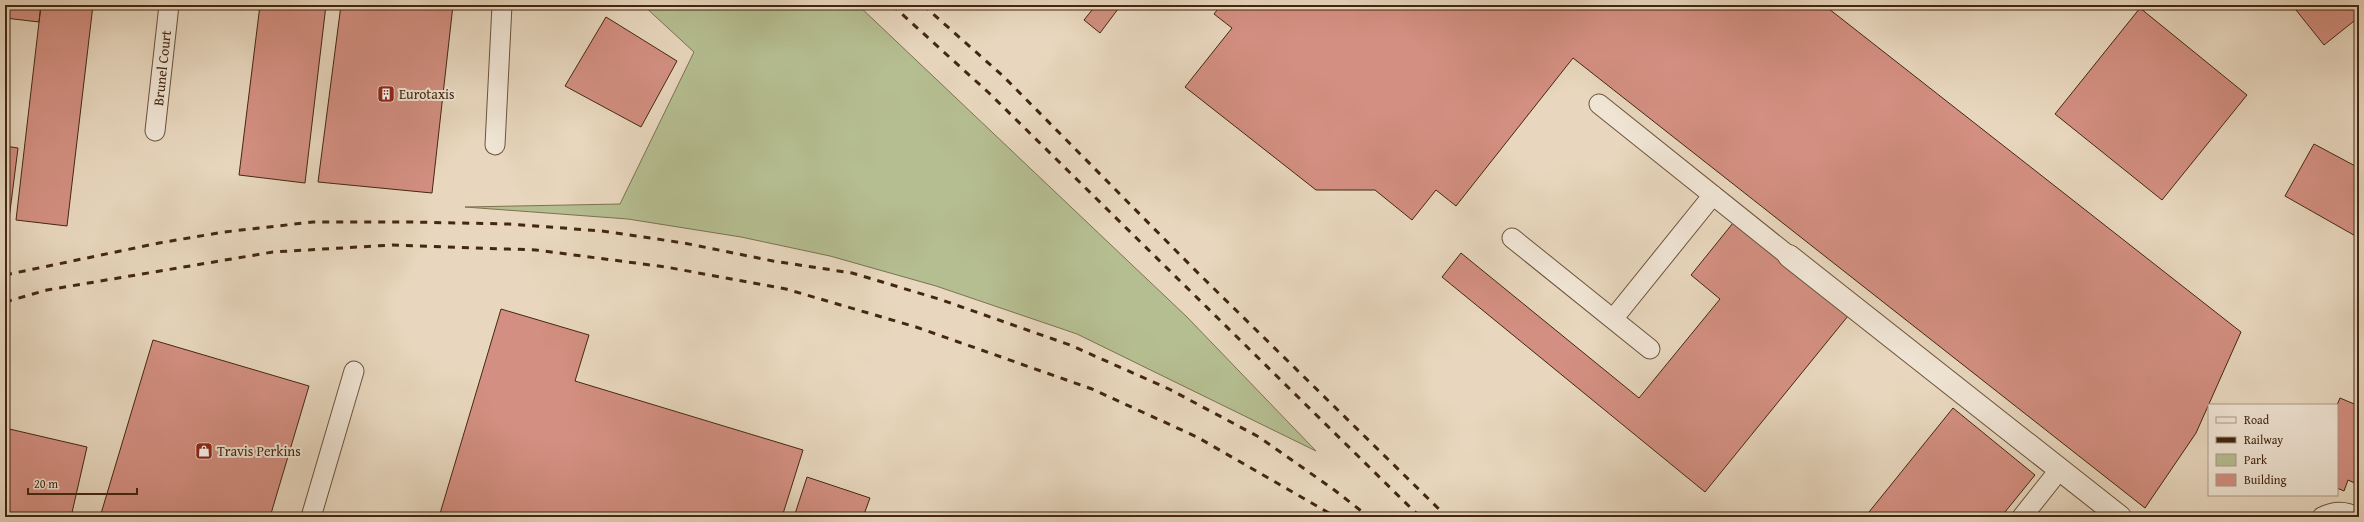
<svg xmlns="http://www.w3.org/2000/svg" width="2364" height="522" viewBox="0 0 2364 522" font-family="'Gentium Book Plus',serif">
<rect width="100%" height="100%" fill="#e8d7be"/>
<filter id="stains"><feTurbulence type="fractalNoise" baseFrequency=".005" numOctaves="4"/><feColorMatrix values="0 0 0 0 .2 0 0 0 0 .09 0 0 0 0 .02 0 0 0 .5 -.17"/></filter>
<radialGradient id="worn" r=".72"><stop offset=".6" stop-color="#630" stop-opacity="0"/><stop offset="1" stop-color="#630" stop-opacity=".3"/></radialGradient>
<path fill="#b5be91" stroke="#7c7250" d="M643,5H858L1187,317L1316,451L1077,334L936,286L830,256L741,237L628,219L465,207L620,204L694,52Z"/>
<path fill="#d38f81" stroke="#432710" d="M5,5H41L39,22L5,18Z
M41,5H93L67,226L16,220Z
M260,5H326L305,183L239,175Z
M341,5H453L432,193L318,182Z
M1096,5H1121L1100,33L1084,20Z
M1221,5H1824L2241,332L2196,433L2145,508L1573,58L1456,206L1436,190L1412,220L1375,190H1316L1185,87L1232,28L1214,14Z
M2292,5H2359V17L2324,45Z
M2140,8L2247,95L2162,200L2055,114Z
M606,17L677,61L641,127L565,86Z
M2314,144L2359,168V177L2356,182L2359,184V238L2285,196Z
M5,146L18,148L7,235L5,236Z
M1733,223L1848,316L1705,492L1442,277L1461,253L1639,398L1720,299L1691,275Z
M501,309L589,335L575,381L803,450L782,517H439Z
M153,340L309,386L270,517H100Z
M2340,398L2359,406V485L2348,480L2344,491L2337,488V405Z
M1953,408L2035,475L2001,517H1865Z
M5,428L87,447L71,517H5Z
M807,477L870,498L863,517H794Z"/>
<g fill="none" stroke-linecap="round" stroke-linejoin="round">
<defs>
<path id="lane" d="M1599,104L1789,256
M155,131L169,5
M495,145L502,5
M1512,238L1650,349
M1613,319L1713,195
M311,517L354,371
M2022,517L2060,469
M2322,517C2334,511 2344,510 2356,517"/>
<path id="street" d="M1789,256L2120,517"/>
</defs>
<use href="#lane" stroke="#6c533c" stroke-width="21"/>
<use href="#street" stroke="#6c533c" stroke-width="24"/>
<use href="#lane" stroke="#f0e5d5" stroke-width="19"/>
<use href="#street" stroke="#f0e5d5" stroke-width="22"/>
<path stroke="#432710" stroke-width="3" stroke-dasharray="7 7" stroke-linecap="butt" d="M892,5L989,93L1420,517
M923,5L1003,76L1199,274L1447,517
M5,275L159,243L224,232L313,222H409L509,224L602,231L684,243L773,261L852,273L939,299L1070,345L1169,389L1259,437L1333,489L1369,517
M5,302L47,290L273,252L392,245L536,250L666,267L786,289L916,327L1092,389L1197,437L1336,517"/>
</g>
<defs>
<symbol id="building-square" viewBox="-11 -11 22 22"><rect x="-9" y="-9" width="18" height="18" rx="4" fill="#8f2418" stroke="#f0e5d5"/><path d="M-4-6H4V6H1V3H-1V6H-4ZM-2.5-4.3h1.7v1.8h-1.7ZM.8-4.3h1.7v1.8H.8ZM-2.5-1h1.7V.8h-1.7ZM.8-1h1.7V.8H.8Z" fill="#fff"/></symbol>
<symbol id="shop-square" viewBox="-11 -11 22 22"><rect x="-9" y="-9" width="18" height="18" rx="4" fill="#8f2418" stroke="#f0e5d5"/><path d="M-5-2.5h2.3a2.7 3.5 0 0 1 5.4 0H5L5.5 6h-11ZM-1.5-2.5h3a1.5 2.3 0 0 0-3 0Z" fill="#fff"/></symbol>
</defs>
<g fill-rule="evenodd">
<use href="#building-square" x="376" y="84" width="20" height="20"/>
<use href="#shop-square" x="194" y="441" width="20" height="20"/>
</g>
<g text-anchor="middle" stroke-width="4" stroke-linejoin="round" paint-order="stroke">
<g font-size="14" fill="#432710" stroke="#f0e5d5">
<text transform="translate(162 68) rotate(-84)" y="5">Brunel Court</text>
</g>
<g font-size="14" fill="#432710" stroke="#f0e5d5" text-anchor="start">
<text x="399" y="99">Eurotaxis</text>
<text x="217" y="456">Travis Perkins</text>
</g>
</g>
<rect width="2364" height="522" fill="none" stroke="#e8d7be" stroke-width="20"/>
<rect x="6" y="6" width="2352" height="510" fill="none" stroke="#432710" stroke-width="2"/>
<rect x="10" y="10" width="2344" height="502" fill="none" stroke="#432710"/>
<rect x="2208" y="404" width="130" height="92" fill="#f0e5d5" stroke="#ab9986"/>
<rect x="2216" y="417" width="20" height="6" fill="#f0e5d5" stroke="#ab9986"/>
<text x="2244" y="424" font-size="12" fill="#432710">Road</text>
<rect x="2216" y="437" width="20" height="6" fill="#432710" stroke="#ab9986"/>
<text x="2244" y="444" font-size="12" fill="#432710">Railway</text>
<rect x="2216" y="454" width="20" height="12" fill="#b5be91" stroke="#ab9986"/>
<text x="2244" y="464" font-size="12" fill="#432710">Park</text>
<rect x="2216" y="474" width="20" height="12" fill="#d38f81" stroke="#ab9986"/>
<text x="2244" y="484" font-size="12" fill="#432710">Building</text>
<path d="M28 488v6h109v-6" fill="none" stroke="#432710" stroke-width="2"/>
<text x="34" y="488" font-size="12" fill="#432710" stroke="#f0e5d5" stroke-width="3" paint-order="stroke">20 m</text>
<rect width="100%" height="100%" filter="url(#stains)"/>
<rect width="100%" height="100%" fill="url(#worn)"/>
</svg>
